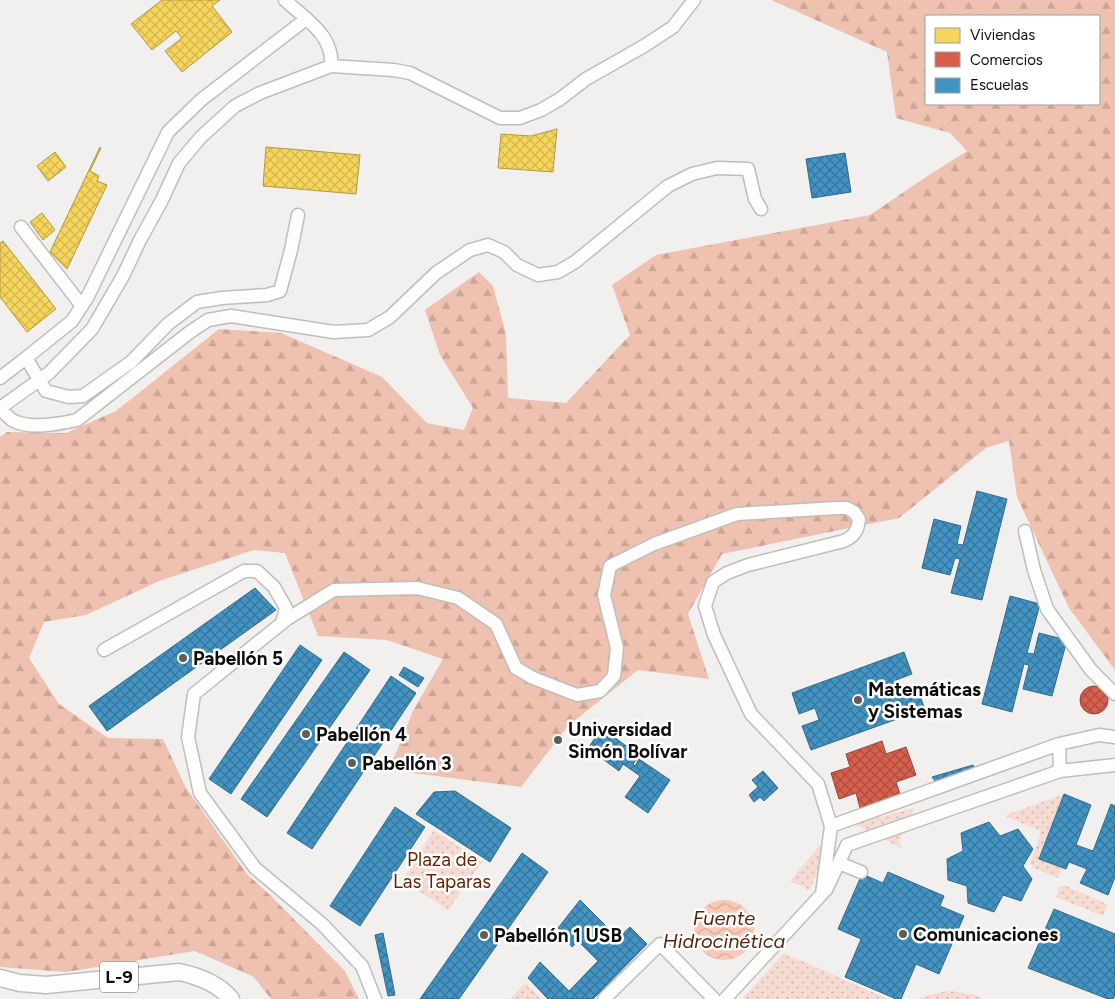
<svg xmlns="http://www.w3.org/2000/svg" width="1115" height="999" viewBox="0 0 1115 999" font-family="Figtree,sans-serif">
<defs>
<pattern id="forest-firs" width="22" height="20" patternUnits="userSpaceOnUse" patternTransform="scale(1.25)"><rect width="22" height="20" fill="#efc1b0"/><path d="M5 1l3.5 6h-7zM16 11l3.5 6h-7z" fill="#cca596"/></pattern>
<pattern id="park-dots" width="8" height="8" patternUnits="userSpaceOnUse" patternTransform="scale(1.25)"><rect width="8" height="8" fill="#f5dbd1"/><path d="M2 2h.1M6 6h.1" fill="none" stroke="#d1bbb2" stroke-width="1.8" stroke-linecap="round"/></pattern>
<pattern id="water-waves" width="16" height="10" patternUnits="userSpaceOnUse" patternTransform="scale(1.25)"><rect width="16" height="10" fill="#f9c8b7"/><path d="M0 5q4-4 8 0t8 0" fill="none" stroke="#d4ab9c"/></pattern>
<pattern id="homes-cross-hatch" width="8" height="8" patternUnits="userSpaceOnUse" patternTransform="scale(1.25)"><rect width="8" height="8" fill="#f6d55c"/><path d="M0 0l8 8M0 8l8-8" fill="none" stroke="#d2b64f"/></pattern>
<pattern id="shops-cross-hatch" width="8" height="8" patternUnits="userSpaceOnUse" patternTransform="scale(1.25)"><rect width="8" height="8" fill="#d6604d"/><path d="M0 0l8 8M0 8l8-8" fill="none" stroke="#ac4e3e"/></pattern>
<pattern id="schools-cross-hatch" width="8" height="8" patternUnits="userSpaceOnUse" patternTransform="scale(1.25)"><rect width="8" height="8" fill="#4393c3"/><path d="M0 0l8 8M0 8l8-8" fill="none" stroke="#36769d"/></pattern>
</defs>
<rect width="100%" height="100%" fill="#f2f0ee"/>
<path fill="url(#forest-firs)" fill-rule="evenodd" d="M771,0H1115V670L1069,608L1017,497L1009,441L986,448L899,518L722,554L688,614L709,679L638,670L568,726L521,787L389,770L413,711L443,659L387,640L318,636L285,553L254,550L159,581L86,615L44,622L29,658L59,704L108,738L163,739L186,788L247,874L271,896L345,971L359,999H271L254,977L195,951L66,972L0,967V437L7,432L66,433L116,411L219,329L281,333L382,377L427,423L464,430L473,408L440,355L425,310L479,272L493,286L506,334L508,398L566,403L630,335L612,285L656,255L870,215L926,177L967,151L950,133L896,118L887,52ZM926,16H1099V104H926Z"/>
<path fill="url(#park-dots)" d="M1064,794L1039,858L1063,868L1058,878L1034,868L1030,863L1040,836V831L1007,817L1006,815Z
M914,808L899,842L903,849L854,824Z
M434,830L482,862L448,910L402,880Z
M828,833L836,837L809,890L790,881L822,843Z
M1059,886H1066L1105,903L1107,906L1103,915H1100L1056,897Z
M784,953L888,999H742Z
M525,983L542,999H510Z
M951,991L975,995L984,999H917L932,994Z"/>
<path fill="url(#water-waves)" d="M694 930a30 30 0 1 1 60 0a30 30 0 1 1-60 0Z"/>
<path fill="url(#homes-cross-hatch)" stroke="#b19944" d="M162,0H220L212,6L232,32L182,72L165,51L182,38L176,31L152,50L131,24Z
M557,129L553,172L498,168L501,134L531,136Z
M100,147L101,148L90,171L99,176L97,181L107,185L67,269L50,252Z
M266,147L360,155L356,194L263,186Z
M55,152L66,167L48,181L37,166Z
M42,213L55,230L43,240L30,222Z
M3,241L56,309L27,332L0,297V243Z"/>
<path fill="url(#shops-cross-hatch)" stroke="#9a473a" d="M1080 700a14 14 0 1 1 28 0a14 14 0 1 1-28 0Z
M882,741L886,754L906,747L916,775L896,782L900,794L860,808L856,793L839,799L831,773L850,767L846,754Z"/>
<path fill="url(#schools-cross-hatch)" stroke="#336b8c" d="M845,153L851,192L812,198L806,159Z
M977,491L1007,499L982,600L951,593L960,559L955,558L950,575L922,568L934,519L961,526L957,544L963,545Z
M255,588L276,610L107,731L89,706Z
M1010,596L1040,604L1027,653L1034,654L1039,633L1067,640L1052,696L1023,689L1029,665L1024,664L1012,712L982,704Z
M300,645L322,660L231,794L209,779Z
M344,652L370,670L267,817L241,799Z
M904,652L912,674L896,680L901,691L916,686L925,709L811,750L802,726L819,720L815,708L799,714L792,693Z
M404,667L424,678L418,687L399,675Z
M391,676L416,693L312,849L287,833Z
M602,728L637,754L634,759L636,760L633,764L635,766L639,759L670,780L648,813L625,797L640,776L623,764L619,771L588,748Z
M973,765L976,770L938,785L932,777Z
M763,771L778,788L764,801L760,797L754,802L749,795L758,787L752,780Z
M455,791L511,828L490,862L416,814L434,792Z
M1064,794L1091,805L1076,845L1093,851L1111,804L1115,806V877L1108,895L1080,883L1087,869L1069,862L1066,869L1039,859Z
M395,807L425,827L360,926L330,906Z
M989,822L1000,836L1018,829L1033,849L1023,866L1032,879L1021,901L1003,895L994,912L968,903L967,886L948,880L947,859L963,851L961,833Z
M522,853L548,872L459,999H420Z
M888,872L944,896L940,906L964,916L939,974L916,964L901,999H896L845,977L861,939L838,929L862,874L883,883Z
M580,900L618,938L630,927L647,944L593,999H548L528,978L540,962L569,991L598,961L578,941L572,947L558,928Z
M1054,909L1115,934V995L1113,999H1108L1028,968Z
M383,933L395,995L388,996L375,935Z"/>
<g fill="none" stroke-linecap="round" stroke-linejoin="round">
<defs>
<path id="minor" d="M285,0C305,19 334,35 331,66
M298,215L291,250L280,291L267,295L222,298L197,302L168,324L131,362L83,396L69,397L46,391L26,358L72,321L87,298L168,132L201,100L306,19
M21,227L82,306
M0,378L26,358
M0,408L49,373L92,329L123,276L140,240L162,200L179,163L201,137L235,106L260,93L331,66L394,70L410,73L500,118H520L541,110L560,99L586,79L644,46L673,27L694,0
M0,409C4,412 8,417 12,420C29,430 59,424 77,420L190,332L208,320L231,316L334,332L368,330L390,317L436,273L470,250L488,245L504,252L517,265L538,275L558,272L575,262L668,186L692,174L717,168L748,169L755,199L761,209
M1025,531L1034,570L1047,609L1091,670L1115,694
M104,650L244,571H257L274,587L286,608L282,623
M1059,744L1060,771
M839,863L861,872
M826,890L847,845L1060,771L1115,765
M375,999L362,966L322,924L255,868L200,793L188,737L194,694L287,619L334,590L417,588L458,598L496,624L516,668L533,678L577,695L600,691L614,676L617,648L604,595L610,566L654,544L737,514L837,508H847L854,512L859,519C858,531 854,536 844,541L748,565L727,573L713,582L705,606L714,635L751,714L818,784L831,826
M604,999L660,944L714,999
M725,999L822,894L831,826L1059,744L1099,735L1115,737"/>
<path id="major" d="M0,978L20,983L46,985L179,972C198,976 218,983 231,999"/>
</defs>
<use href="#minor" stroke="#bfbebd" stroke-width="15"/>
<use href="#major" stroke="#bfbebd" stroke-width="19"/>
<use href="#minor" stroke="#fdfdfc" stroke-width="12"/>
<use href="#major" stroke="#fdfdfc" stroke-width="16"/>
</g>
<g fill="#5e5d5c" stroke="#fff" stroke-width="2">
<circle cx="183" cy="658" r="5"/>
<circle cx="858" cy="700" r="5"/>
<circle cx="306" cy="734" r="5"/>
<circle cx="558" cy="740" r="5"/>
<circle cx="352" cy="763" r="5"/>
<circle cx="903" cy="934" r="5"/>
<circle cx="484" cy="935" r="5"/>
</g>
<g text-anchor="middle" stroke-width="5" stroke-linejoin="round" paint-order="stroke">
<rect fill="#fff" stroke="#575656" stroke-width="1" x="100" y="961.5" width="38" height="31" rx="4"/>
<g font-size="18" font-weight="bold" fill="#0f0e0d">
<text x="119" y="983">L-9</text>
</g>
<g font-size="19" font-weight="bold" fill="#0f0e0d" stroke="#fff" text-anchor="start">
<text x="193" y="665">Pabellón 5</text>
<text x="868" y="696">Matemáticas<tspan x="868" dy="22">y Sistemas</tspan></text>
<text x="568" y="736">Universidad<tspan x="568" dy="22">Simón Bolívar</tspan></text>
<text x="316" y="741">Pabellón 4</text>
<text x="362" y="770">Pabellón 3</text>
<text x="913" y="941">Comunicaciones</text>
<text x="494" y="942">Pabellón 1 USB</text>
</g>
<g font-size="19" fill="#671f00" stroke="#fff">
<text x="442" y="866">Plaza de<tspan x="442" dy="22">Las Taparas</tspan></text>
</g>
<g font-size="20" font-style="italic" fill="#572310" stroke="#fff">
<text x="724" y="925">Fuente<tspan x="724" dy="23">Hidrocinética</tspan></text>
</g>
</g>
<rect x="925" y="15" width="175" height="90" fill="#ffffff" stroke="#9f9f9e"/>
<rect x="935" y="28" width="25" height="15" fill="#f6d55c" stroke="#9f9f9e"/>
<text x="970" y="40" font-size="15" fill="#0f0e0d">Viviendas</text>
<rect x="935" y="52" width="25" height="15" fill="#d6604d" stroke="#9f9f9e"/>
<text x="970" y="65" font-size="15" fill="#0f0e0d">Comercios</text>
<rect x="935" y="78" width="25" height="15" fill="#4393c3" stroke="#9f9f9e"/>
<text x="970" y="90" font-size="15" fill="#0f0e0d">Escuelas</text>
</svg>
